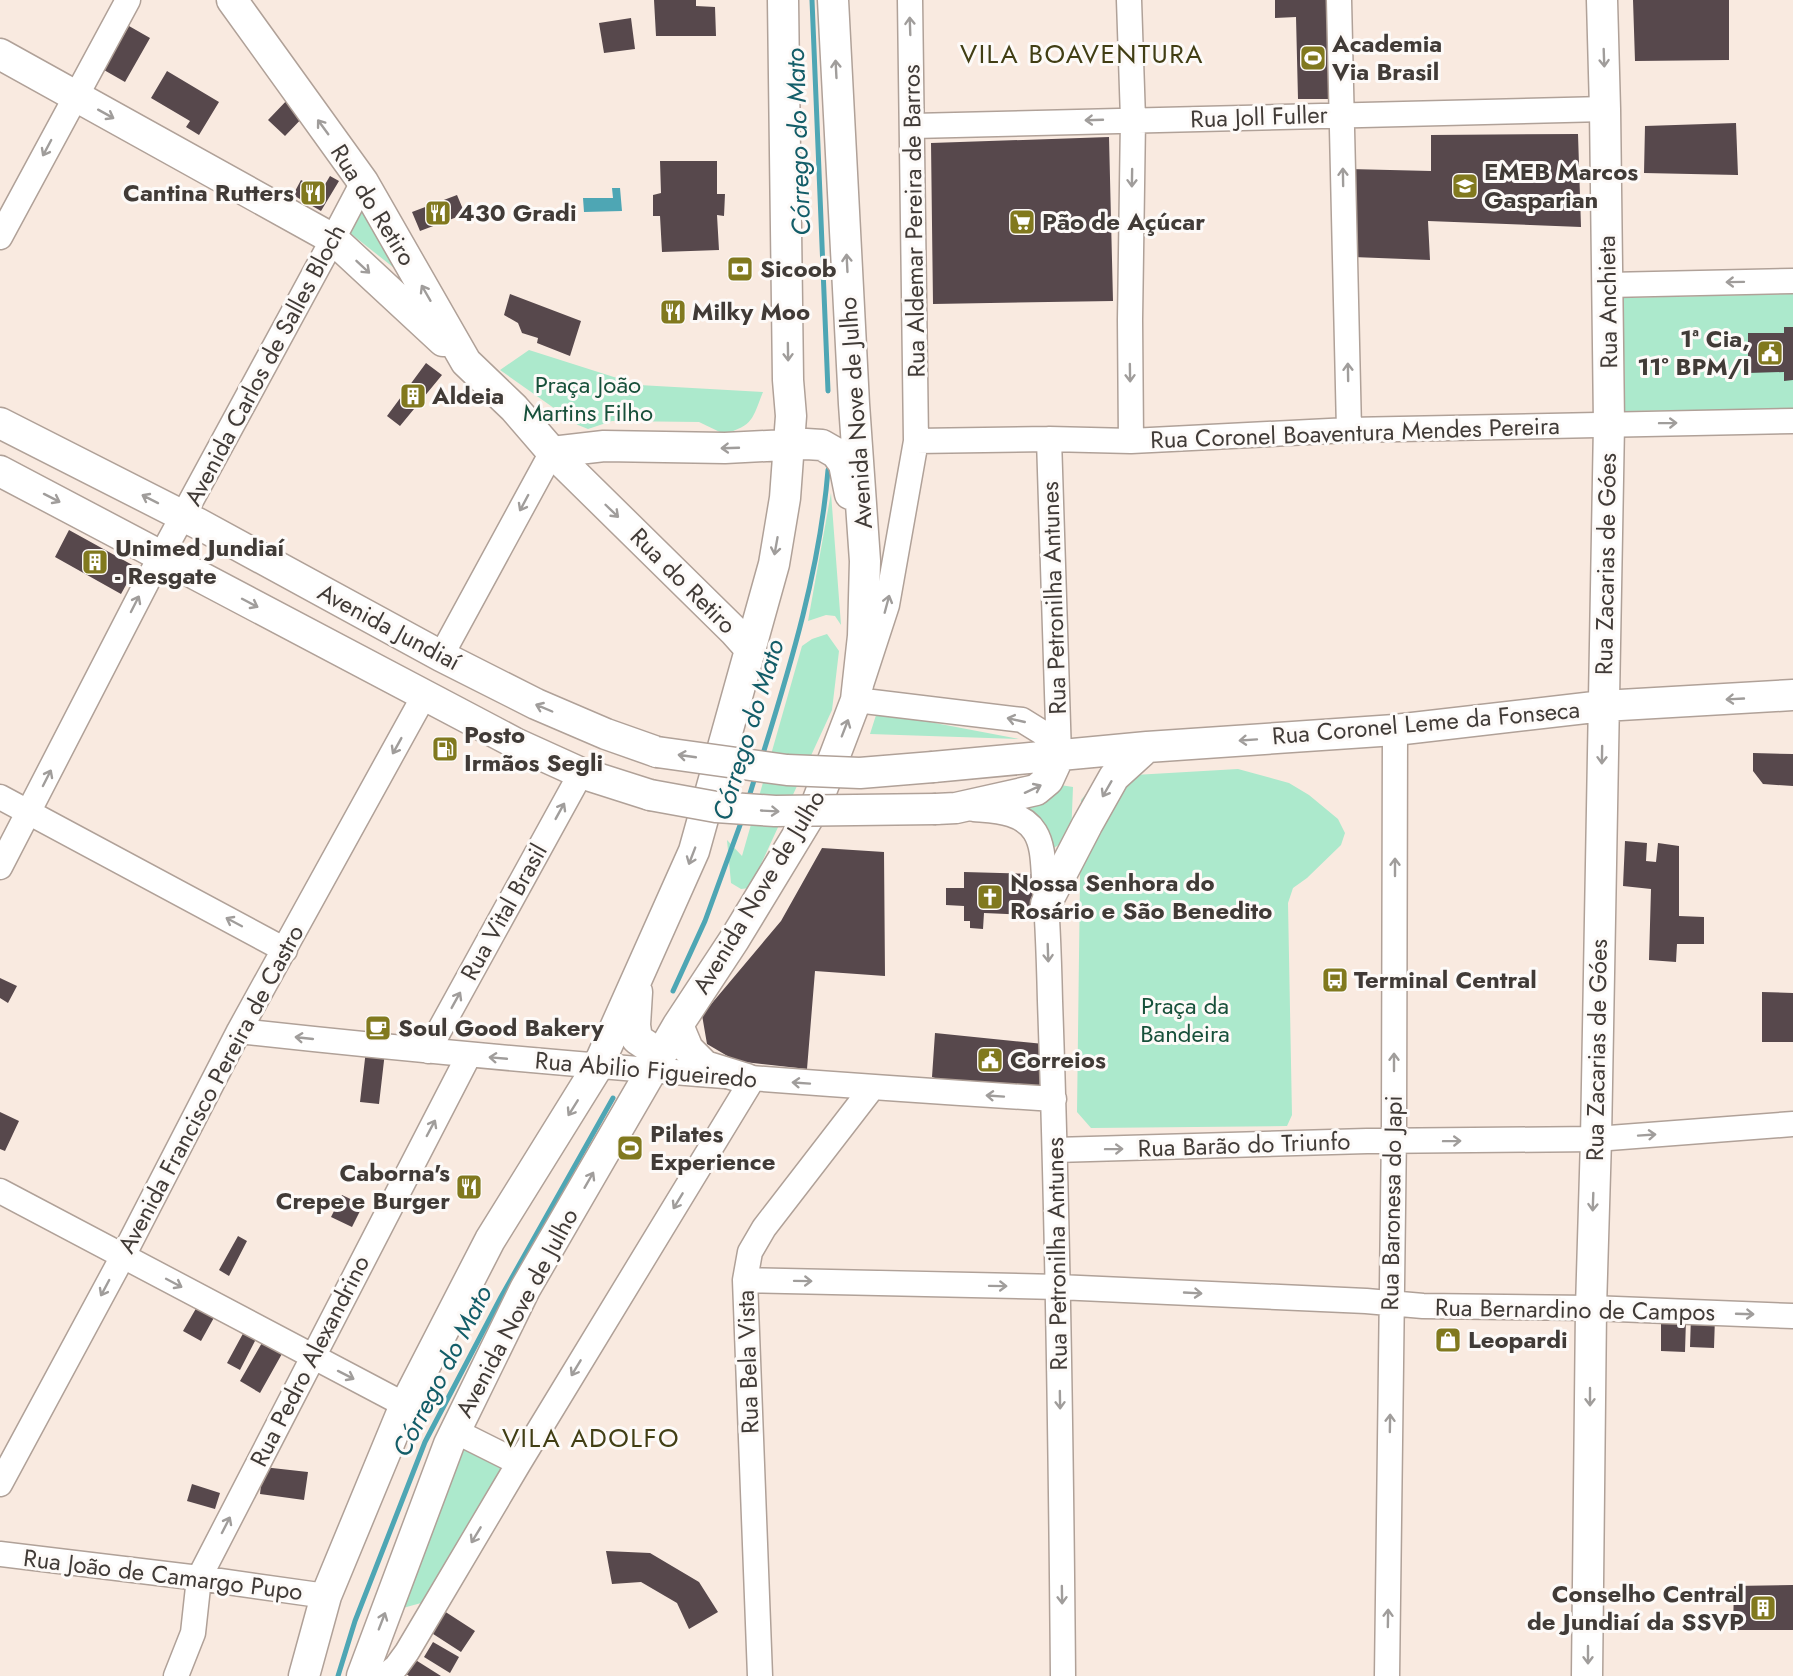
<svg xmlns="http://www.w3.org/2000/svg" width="1793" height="1676" viewBox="0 0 1793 1676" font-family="Jost,sans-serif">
<rect width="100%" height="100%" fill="#f9eae0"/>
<path fill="#ace9cc" d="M365,201L408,279L350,233Z
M1793,294V409L1625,411L1623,298Z
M529,350L639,385L763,392C752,419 754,425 724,434L699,422L612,421L588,429L578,425L500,370Z
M831,493L841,625L835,616L826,615L808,621Z
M827,634L839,651L832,710L750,888L741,889L731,883L727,840L742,856L802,646L812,639Z
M877,712L1019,739L870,734Z
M1238,769L1289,783L1309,795L1338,819L1345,833L1341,845L1307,878L1293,888L1288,903L1292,1115L1287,1126L1091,1128L1077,1112L1081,800L1100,777Z
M1054,784L1073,787L1071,837L1032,862L1026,805Z
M465,1448L506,1468L421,1603L403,1608L401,1588Z"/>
<path fill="#4ea6b4" d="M612,188H620L622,211L584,212L583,198H613Z"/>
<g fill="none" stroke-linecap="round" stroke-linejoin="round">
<path stroke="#4ea6b4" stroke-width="5" d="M812,0L828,391
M762,757C791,664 820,568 828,470
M748,800L756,774
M673,991L705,921L743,817
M338,1676L355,1621L425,1442L501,1297L613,1098"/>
</g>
<path fill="#57484c" d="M654,0H696V6L715,7L716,36H656Z
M1275,0H1327L1329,99H1298L1296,17L1275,18Z
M1633,0H1729V60L1635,61Z
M631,18L635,49L604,53L599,23Z
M129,26L150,38L125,82L104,70Z
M167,71L219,102L199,135L186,127L190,121L151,98Z
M290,97L307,113L285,136L268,120Z
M1736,123L1738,175L1644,173L1645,126Z
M1578,134L1581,227L1428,221L1430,260L1353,257L1349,169L1431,171V135Z
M1109,137L1113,301L933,304L931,143Z
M660,161H717V194H725L724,216L717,215L719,250L662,252L660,216H653V195L661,193Z
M330,176L339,181L321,211L293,195L301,180L321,191Z
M457,195L465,214L420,231L412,212Z
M510,294L581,321L570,356L537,343L538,338L522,333L518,323L504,315Z
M1784,327H1793V380L1784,381V372L1748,373V333H1784Z
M426,363L442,375L400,426L387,416Z
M69,530L136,567L121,594L55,557Z
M1753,753L1793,754V786L1763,784L1753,771Z
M1625,841L1647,843L1646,861L1656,862L1658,843L1679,846V916L1704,917V944H1677L1676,962L1649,960L1651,889L1623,886Z
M822,848L884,852L885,976L815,971L807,1069L736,1061L707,1044L702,1015L781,921Z
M964,872L1034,874L1033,915L984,913L983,929L970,928V921H964V906L946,905V888H964Z
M0,978L17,986L8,1003L0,998Z
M1762,992L1793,993V1042H1762Z
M935,1033L1044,1044L1048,1083L1039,1089L960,1086L932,1077Z
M366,1050L385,1052L379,1104L360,1102Z
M0,1112L19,1121L5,1151L0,1149Z
M342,1195L363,1205L352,1227L331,1217Z
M238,1236L247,1241L229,1276L219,1270Z
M198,1305L216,1314L201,1341L183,1331Z
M1691,1316L1715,1317L1714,1348L1690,1347Z
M1661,1318L1686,1319L1685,1352L1661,1351Z
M246,1328L258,1335L240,1370L227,1363Z
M263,1341L283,1352L260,1393L240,1381Z
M263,1467L308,1472L304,1500L260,1494Z
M192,1484L220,1493L215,1509L187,1501Z
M606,1551L650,1553L699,1582L718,1612L689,1629L677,1603L641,1582L612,1584Z
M1793,1585V1630H1733L1734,1586Z
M441,1609L475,1631L461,1652L427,1630Z
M433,1642L459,1657L450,1673L424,1657Z
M414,1659L441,1676H409L405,1673Z"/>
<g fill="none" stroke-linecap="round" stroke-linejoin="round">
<defs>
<path id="minor" d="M910,0L916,441L887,605L856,700L1022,720L1043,733L1059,756
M1129,0L1133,119L1130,320L1131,441
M1339,0L1349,430
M913,126L1605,109
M0,237L128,0
M1608,285L1793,281
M1049,439L1059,756
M916,441L1049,439L1131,441L1349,430L1793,421
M441,656L552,452
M0,797L285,950
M974,809C995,811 1022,811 1035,832C1043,845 1043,862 1044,877C1048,918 1049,959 1050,1001C1058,1226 1061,1451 1063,1676
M0,867L148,580L333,239L363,182
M239,1031C510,1061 782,1082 1054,1099
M428,1051L581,773
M1055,1150L1367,1141L1596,1139L1793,1124
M0,1191L405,1405
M745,1280L1058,1287L1366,1301L1423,1306L1591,1308L1793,1316
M455,1431L519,1463
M0,1484L123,1256L239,1031L425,694
M0,1554L199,1578L326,1596
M176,1676L193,1633L199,1578L469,1055
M385,1676L396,1667L407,1652L519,1463L752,1080
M760,1676L745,1280L750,1252L764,1228L872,1088
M1387,1676L1394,1130L1395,730"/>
<path id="major" d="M232,0L363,182L466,362L514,408L552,452L734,631L751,650
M0,54L333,239L443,341
M0,423L199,524L441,656L536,704L606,734L657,752
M552,452L604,446L725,448L806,444L822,445L836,453L844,464L850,494
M0,471L517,744L581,773L650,795
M933,767L1147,747L1395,730L1603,706L1793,695
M936,809L956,808L1036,790L1048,780L1059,756
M1046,904L1087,825L1114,777L1147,747
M637,992L635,1025L637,1039L652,1049H665
M678,1025L688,1049L705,1066L747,1079
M304,1676L326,1596L405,1405L490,1240L598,1066L694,851L774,564L785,498L791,416L788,380L783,0
M362,1676L449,1444L525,1289L678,1025L734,940L816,805L856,700L863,636L865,561L854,404L833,0
M1587,1676L1591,1308L1596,1139L1609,424L1605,109L1602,0"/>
</defs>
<use href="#minor" stroke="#b0a198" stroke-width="27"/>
<use href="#major" stroke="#b0a198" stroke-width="33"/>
<use href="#minor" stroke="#fff" stroke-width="24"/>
<use href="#major" stroke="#fff" stroke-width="30"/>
<defs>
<path id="major-bridge" d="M657,752L787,770L860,773L933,767
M650,795L716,807L775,811L936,809"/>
</defs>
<use href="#major-bridge" stroke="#b0a198" stroke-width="33" stroke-linecap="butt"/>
<use href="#major-bridge" stroke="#fff" stroke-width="30"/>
</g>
<defs><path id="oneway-shaft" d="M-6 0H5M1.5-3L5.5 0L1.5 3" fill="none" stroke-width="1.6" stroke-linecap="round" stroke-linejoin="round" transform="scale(1.5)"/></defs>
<g stroke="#a09d9b">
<use href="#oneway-shaft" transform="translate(910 26) rotate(-92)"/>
<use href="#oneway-shaft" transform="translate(1604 58) rotate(88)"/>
<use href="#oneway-shaft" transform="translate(836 69) rotate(-93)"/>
<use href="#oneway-shaft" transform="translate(106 114) rotate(29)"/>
<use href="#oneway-shaft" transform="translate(1094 120) rotate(178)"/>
<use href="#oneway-shaft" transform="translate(323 127) rotate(-126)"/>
<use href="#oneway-shaft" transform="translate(47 148) rotate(118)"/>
<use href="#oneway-shaft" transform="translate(1343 177) rotate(-91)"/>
<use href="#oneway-shaft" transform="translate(1132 178) rotate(91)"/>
<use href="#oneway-shaft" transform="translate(847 263) rotate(-93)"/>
<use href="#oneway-shaft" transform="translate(363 267) rotate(43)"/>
<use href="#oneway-shaft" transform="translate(1735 282) rotate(179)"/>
<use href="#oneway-shaft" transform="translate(426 293) rotate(-120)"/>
<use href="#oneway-shaft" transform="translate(788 352) rotate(89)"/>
<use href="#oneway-shaft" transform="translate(1348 372) rotate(-91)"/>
<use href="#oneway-shaft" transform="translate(1130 373) rotate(89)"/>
<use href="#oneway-shaft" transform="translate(1668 423) rotate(-1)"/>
<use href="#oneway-shaft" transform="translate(730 448) rotate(178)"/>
<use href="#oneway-shaft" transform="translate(52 498) rotate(27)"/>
<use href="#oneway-shaft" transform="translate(150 499) rotate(-153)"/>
<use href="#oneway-shaft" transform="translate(524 503) rotate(118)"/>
<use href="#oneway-shaft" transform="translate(612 511) rotate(44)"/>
<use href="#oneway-shaft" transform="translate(776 546) rotate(100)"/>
<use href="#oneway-shaft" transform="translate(250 603) rotate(28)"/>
<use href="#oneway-shaft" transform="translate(135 604) rotate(-63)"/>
<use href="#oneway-shaft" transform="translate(887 604) rotate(-75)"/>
<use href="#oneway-shaft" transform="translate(1735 699) rotate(177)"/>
<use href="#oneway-shaft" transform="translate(544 708) rotate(-157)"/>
<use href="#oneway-shaft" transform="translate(1016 720) rotate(-167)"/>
<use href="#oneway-shaft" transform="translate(845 728) rotate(-69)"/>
<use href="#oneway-shaft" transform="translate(1248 740) rotate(176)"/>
<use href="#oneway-shaft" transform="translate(397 746) rotate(119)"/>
<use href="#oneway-shaft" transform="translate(1602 755) rotate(91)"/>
<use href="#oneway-shaft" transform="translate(687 756) rotate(-172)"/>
<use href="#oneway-shaft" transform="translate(47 778) rotate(-63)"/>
<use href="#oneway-shaft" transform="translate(1033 789) rotate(-25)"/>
<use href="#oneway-shaft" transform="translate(1107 789) rotate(120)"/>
<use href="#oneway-shaft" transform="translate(560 811) rotate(-61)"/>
<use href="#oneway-shaft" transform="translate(770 811) rotate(3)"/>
<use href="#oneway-shaft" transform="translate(692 856) rotate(111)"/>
<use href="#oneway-shaft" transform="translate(1395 867) rotate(-90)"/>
<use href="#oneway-shaft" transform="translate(234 922) rotate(-152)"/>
<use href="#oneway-shaft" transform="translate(1048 953) rotate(88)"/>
<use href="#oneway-shaft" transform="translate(456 1000) rotate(-61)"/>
<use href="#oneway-shaft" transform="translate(304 1038) rotate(-174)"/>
<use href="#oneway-shaft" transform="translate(498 1058) rotate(-175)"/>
<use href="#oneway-shaft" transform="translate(1394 1062) rotate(-90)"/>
<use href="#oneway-shaft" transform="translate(801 1083) rotate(-176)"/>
<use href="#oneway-shaft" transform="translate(995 1096) rotate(-176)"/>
<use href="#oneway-shaft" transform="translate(573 1108) rotate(122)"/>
<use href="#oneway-shaft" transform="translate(431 1128) rotate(-62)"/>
<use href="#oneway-shaft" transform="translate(1647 1135) rotate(-4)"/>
<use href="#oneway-shaft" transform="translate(1452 1141) rotate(-1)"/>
<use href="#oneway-shaft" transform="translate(1114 1149) rotate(-1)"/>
<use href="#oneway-shaft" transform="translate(589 1180) rotate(-60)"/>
<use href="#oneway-shaft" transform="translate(678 1201) rotate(121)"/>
<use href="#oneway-shaft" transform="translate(1593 1202) rotate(92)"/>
<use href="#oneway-shaft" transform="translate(803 1281) rotate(1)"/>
<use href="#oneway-shaft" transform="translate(174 1283) rotate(28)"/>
<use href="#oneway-shaft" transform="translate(998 1286) rotate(1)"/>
<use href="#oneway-shaft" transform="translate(105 1288) rotate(118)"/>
<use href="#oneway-shaft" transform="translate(1193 1293) rotate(3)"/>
<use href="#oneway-shaft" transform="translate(1745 1314) rotate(2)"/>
<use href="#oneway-shaft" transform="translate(576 1368) rotate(121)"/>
<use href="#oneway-shaft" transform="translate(346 1375) rotate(27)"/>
<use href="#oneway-shaft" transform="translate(1590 1397) rotate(90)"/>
<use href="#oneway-shaft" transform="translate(1060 1400) rotate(89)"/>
<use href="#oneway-shaft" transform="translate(1390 1423) rotate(-89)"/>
<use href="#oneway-shaft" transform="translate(226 1525) rotate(-63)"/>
<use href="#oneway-shaft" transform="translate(476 1535) rotate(121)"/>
<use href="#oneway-shaft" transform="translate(1062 1595) rotate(89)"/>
<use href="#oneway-shaft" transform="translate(1388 1618) rotate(-89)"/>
<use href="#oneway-shaft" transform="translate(382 1621) rotate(-69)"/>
<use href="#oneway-shaft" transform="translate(1588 1655) rotate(90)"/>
</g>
<defs>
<symbol id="stadium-square" viewBox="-11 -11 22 22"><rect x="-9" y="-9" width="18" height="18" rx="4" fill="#81791e" stroke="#fdfaf8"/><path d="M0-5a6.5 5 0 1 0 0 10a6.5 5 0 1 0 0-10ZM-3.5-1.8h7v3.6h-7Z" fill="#fff"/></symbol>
<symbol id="school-square" viewBox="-11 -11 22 22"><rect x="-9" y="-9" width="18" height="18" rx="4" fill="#81791e" stroke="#fdfaf8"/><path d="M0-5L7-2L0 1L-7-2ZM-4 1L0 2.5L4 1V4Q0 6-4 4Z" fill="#fff"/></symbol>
<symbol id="restaurant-square" viewBox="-11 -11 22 22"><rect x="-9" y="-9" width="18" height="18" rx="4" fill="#81791e" stroke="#fdfaf8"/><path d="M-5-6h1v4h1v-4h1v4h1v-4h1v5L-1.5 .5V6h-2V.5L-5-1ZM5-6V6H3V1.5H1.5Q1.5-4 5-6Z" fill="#fff"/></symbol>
<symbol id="supermarket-square" viewBox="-11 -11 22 22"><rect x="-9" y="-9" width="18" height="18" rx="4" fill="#81791e" stroke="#fdfaf8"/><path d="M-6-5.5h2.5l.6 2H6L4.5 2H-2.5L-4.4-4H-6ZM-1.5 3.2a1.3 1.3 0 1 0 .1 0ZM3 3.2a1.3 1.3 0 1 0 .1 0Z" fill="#fff"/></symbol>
<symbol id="bank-square" viewBox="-11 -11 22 22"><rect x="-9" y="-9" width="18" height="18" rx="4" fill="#81791e" stroke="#fdfaf8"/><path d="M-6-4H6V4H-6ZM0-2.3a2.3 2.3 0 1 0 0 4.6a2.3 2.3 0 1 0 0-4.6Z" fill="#fff"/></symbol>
<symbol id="civic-square" viewBox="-11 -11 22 22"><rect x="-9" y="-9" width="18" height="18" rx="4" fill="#81791e" stroke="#fdfaf8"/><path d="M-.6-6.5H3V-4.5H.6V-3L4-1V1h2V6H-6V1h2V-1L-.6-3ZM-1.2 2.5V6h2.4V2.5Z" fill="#fff"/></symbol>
<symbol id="building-square" viewBox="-11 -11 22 22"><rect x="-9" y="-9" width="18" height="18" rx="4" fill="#81791e" stroke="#fdfaf8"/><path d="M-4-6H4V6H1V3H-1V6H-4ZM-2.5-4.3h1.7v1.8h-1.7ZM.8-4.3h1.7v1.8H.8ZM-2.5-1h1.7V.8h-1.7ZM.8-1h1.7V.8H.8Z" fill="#fff"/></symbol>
<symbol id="fuel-square" viewBox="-11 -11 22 22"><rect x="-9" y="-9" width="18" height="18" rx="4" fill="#81791e" stroke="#fdfaf8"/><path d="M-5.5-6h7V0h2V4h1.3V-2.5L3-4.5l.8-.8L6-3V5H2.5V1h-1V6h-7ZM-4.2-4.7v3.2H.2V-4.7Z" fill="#fff"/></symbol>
<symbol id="church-square" viewBox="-11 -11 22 22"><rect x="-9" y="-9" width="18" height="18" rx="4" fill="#81791e" stroke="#fdfaf8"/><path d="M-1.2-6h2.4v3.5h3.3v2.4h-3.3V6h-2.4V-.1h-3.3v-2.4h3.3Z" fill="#fff"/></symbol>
<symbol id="bus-square" viewBox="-11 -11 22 22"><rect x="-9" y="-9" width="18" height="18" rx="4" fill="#81791e" stroke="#fdfaf8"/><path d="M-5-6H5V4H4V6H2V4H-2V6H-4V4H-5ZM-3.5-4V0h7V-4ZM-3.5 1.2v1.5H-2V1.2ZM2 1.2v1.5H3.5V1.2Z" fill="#fff"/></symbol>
<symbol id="cafe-square" viewBox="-11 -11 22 22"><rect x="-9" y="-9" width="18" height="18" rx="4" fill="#81791e" stroke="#fdfaf8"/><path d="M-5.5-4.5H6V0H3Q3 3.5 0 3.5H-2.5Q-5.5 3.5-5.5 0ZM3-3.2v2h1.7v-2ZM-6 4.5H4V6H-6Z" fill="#fff"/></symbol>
<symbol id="shop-square" viewBox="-11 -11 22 22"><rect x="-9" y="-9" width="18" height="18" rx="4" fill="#81791e" stroke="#fdfaf8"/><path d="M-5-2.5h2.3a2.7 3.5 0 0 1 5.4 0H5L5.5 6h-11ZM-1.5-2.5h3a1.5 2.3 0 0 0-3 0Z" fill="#fff"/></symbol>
</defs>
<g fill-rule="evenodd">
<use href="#stadium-square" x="1298" y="43" width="30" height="30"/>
<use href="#school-square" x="1450" y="171" width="30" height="30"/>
<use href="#restaurant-square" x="298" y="178" width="30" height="30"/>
<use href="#restaurant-square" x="423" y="198" width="30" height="30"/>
<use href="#supermarket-square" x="1007" y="207" width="30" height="30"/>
<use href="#bank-square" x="725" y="254" width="30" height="30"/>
<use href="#restaurant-square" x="658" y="297" width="30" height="30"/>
<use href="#civic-square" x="1755" y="338" width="30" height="30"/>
<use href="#building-square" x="398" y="381" width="30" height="30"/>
<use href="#building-square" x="80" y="547" width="30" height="30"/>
<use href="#fuel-square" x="430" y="734" width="30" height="30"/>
<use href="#church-square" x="975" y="882" width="30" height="30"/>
<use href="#bus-square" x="1320" y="965" width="30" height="30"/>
<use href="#cafe-square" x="363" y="1013" width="30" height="30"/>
<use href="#civic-square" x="975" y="1045" width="30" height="30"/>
<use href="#stadium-square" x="615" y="1133" width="30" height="30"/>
<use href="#restaurant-square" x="454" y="1172" width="30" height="30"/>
<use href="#shop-square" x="1433" y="1325" width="30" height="30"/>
<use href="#building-square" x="1748" y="1593" width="30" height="30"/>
</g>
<g text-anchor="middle" stroke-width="6" stroke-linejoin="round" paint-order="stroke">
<g font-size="24" font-weight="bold" fill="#413b37" stroke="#fdfaf8" text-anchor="start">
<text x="1332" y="52">Academia<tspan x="1332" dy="28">Via Brasil</tspan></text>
<text x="1484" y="180">EMEB Marcos<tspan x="1484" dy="28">Gasparian</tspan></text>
<text x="294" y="201" text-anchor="end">Cantina Rutters</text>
<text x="458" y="221">430 Gradi</text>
<text x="1042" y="230">Pão de Açúcar</text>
<text x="760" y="277">Sicoob</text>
<text x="692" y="320">Milky Moo</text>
<text x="1750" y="347" text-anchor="end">1ª Cia,<tspan x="1750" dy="28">11º BPM/I</tspan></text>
<text x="432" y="404">Aldeia</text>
<text x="115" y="556">Unimed Jundiaí<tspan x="115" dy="28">- Resgate</tspan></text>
<text x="464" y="743">Posto<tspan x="464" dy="28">Irmãos Segli</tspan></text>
<text x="1010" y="891">Nossa Senhora do<tspan x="1010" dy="28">Rosário e São Benedito</tspan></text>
<text x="1354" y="988">Terminal Central</text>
<text x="398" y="1036">Soul Good Bakery</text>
<text x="1010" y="1068">Correios</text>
<text x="650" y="1142">Pilates<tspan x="650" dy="28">Experience</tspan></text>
<text x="450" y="1181" text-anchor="end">Caborna's<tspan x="450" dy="28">Crepe e Burger</tspan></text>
<text x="1468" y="1348">Leopardi</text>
<text x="1744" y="1602" text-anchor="end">Conselho Central<tspan x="1744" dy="28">de Jundiaí da SSVP</tspan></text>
</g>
<g font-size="24" fill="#413b37" stroke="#fdfaf8">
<text transform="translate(1259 117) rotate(-2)" y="8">Rua Joll Fuller</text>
<text transform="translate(373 205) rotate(58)" y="8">Rua do Retiro</text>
<text transform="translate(914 221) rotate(-91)" y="8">Rua Aldemar Pereira de Barros</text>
<text transform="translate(1608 302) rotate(-91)" y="8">Rua Anchieta</text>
<text transform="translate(265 365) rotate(-62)" y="8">Avenida Carlos de Salles Bloch</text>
<text transform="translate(856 413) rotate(-94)" y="8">Avenida Nove de Julho</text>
<text transform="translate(1355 433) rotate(-2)" y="8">Rua Coronel Boaventura Mendes Pereira</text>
<text transform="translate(1606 564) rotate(-89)" y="8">Rua Zacarias de Góes</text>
<text transform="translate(683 581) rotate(45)" y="8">Rua do Retiro</text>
<text transform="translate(1054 598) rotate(-92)" y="8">Rua Petronilha Antunes</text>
<text transform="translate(389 627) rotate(28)" y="8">Avenida Jundiaí</text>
<text transform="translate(1426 723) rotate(-5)" y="8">Rua Coronel Leme da Fonseca</text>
<text transform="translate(759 892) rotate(-59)" y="8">Avenida Nove de Julho</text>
<text transform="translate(504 912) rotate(-61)" y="8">Rua Vital Brasil</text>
<text transform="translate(1597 1050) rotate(-89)" y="8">Rua Zacarias de Góes</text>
<text transform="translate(646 1070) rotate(5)" y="8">Rua Abilio Figueiredo</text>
<text transform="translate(211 1089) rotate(-62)" y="8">Avenida Francisco Pereira de Castro</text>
<text transform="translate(1244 1145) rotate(-2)" y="8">Rua Barão do Triunfo</text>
<text transform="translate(1392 1203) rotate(-89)" y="8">Rua Baronesa do Japi</text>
<text transform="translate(1057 1254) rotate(-91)" y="8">Rua Petronilha Antunes</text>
<text transform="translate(1575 1310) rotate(1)" y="8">Rua Bernardino de Campos</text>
<text transform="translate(517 1313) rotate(-62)" y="8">Avenida Nove de Julho</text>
<text transform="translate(310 1361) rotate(-63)" y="8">Rua Pedro Alexandrino</text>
<text transform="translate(748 1362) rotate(-92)" y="8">Rua Bela Vista</text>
<text transform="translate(163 1575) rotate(7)" y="8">Rua João de Camargo Pupo</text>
</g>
<g font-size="24" fill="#17503a" stroke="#fdfaf8">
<text x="588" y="393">Praça João<tspan x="588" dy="28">Martins Filho</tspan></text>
<text x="1185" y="1014">Praça da<tspan x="1185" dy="28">Bandeira</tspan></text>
</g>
<g font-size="26" letter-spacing="1.5" fill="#413e14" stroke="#fdfaf8">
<text x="1082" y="63">VILA BOAVENTURA</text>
<text x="591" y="1447">VILA ADOLFO</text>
</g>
<g font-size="26" font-style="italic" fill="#135d68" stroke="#fdfaf8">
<text transform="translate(798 142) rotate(-92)" y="9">Córrego do Mato</text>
<text transform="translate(748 730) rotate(-73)" y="9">Córrego do Mato</text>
<text transform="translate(442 1371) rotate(-63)" y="9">Córrego do Mato</text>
</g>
</g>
</svg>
